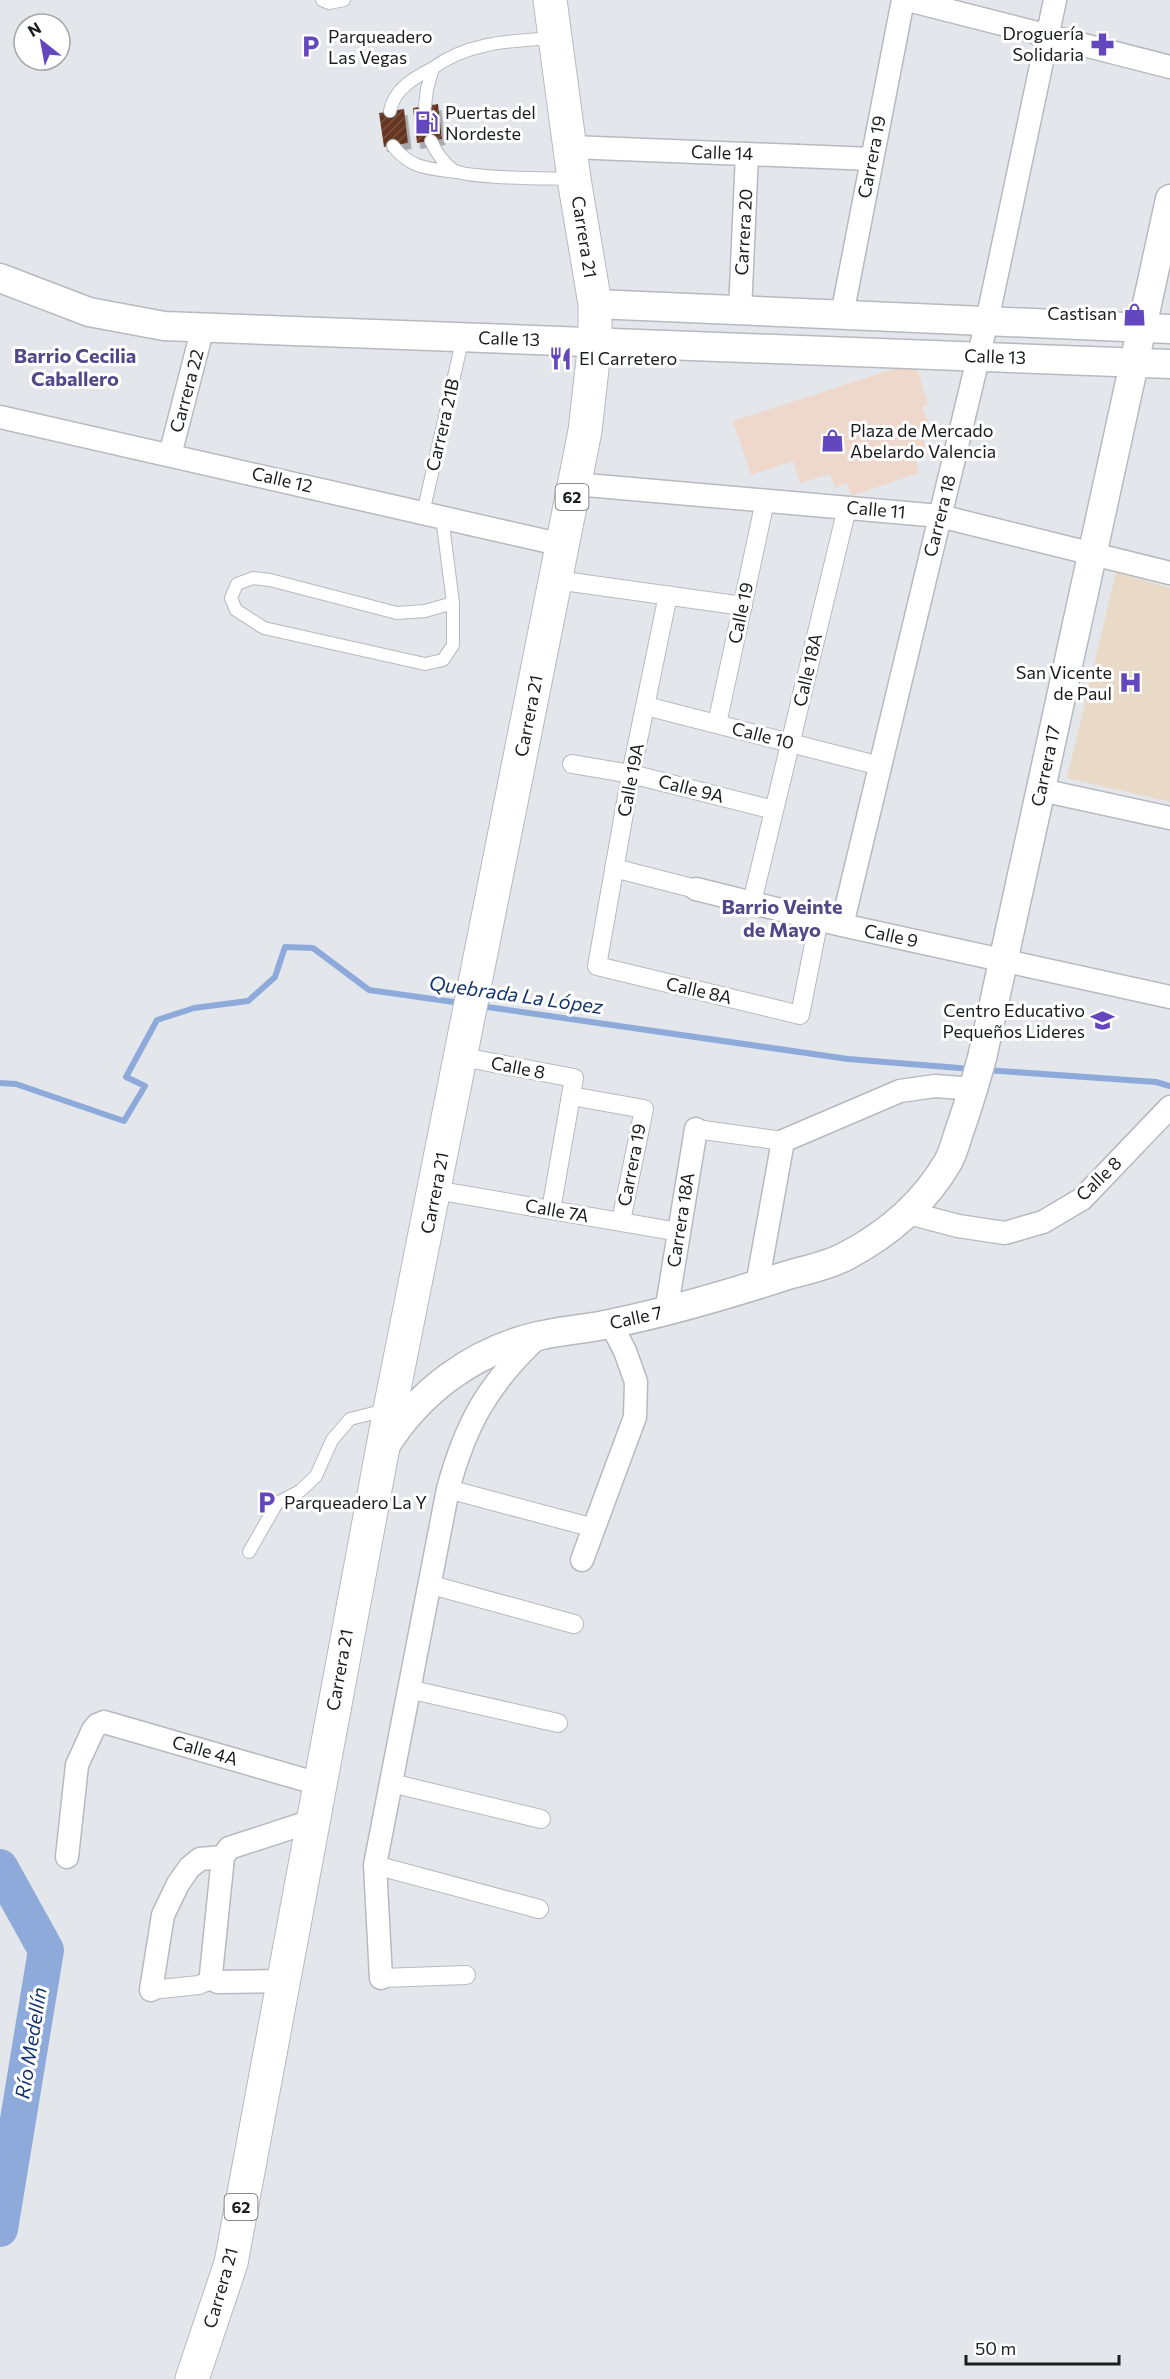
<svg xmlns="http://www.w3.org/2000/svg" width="1170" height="2379" viewBox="0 0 1170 2379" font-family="Commissioner,sans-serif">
<defs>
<pattern id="building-hatch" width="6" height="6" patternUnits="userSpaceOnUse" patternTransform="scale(1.5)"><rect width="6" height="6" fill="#663620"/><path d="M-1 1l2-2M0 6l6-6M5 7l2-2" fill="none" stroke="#77513f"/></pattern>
<filter id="shadow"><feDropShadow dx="3.5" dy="6" stdDeviation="0" flood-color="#0004"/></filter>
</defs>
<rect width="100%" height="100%" fill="#e3e7ec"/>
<path fill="#eed8cc" d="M915,362L928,404L922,406L929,425L920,428L928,455L915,459L919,473L851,496L847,483L835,488L830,474L800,483L793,461L751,475L733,421Z"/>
<path fill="#e9dac8" d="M1116,572L1170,588V802L1067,778Z"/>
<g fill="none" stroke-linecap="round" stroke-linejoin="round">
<path stroke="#8eaada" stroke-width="6" d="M480,1006L848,1059L972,1069
M986,1070L1156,1082L1170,1086
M0,1083L16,1084L124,1121L145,1086L126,1077L157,1020L194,1008L248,1001L275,977L285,947L313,948L369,990L461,1003"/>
<path stroke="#8eaada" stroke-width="36" d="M0,1867L46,1950L0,2229"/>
</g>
<path fill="url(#building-hatch)" filter="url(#shadow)" d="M438,104L442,139L417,143L413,108Z
M404,109L408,143L384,147L379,113Z"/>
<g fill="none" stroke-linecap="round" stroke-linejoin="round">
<defs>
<path id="service" d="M322,0L329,3L344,0
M425,106L427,89L433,68C468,42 511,41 552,38
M390,111C394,89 415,77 433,68
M431,141C436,152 442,162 453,170C467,179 552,178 573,179
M393,146C411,169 428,168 455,172
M423,513L463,337
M442,517L453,603V645L443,660L425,664L264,628L236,610L231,598L237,584L253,578L270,580L397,613L425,611L453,603
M249,1552L277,1503L300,1491L316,1476L332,1440L350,1419L386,1410"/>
<path id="pedestrian" d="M556,580L743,606
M668,595L631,774L597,966L800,1015L819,919
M646,706L880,766
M717,724L765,501
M572,764L631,774L774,810
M614,868L696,889
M752,902L847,508
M462,1057L574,1078L551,1210
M571,1096L644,1109L621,1221
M696,1129L783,1141
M435,1190L679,1232
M448,1489L594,1528
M428,1584L574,1624
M408,1689L558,1723
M391,1783L541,1819
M375,1865L539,1909
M381,1978L466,1975
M151,1990L199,1985L213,1979"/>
<path id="minor" d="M908,0L1170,67
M571,147L872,159
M740,311L747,154
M842,315L903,0
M0,417L563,545
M170,455L203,327
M575,484L940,516L1170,573
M1041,790L1170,818
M696,889L842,925L1170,997
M842,925L987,321L1055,0
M909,1213L958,1226L1005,1233L1043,1222L1082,1199L1170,1107
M757,1285L783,1141L900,1091L935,1086L975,1089
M666,1312L696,1129
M582,1560L635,1417L636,1382L625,1351L611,1324
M67,1857L77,1765L93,1730L97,1725L104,1722L319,1784
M381,1978L375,1865L448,1489C466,1423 488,1384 538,1337
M282,1981L218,1982L213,1979L211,1974L223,1857L229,1848L312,1821
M151,1990L163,1915L178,1884L189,1868L200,1859L223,1857"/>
<path id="tertiary" d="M0,278L89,312L164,326L1170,364
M595,304L1170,329
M384,1448C419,1391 474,1351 538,1336C563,1330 589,1329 614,1323C672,1311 729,1294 785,1276C805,1270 828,1266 846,1256C888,1234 924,1203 948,1162C953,1153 956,1142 959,1132C968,1107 975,1083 982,1058L1170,199"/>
<path id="primary" d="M192,2379L231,2263L390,1409L585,431L595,342V304L574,179L550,0"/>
</defs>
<use href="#service" stroke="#b6babf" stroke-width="14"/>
<use href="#pedestrian" stroke="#b6babf" stroke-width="20"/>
<use href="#minor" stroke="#b6babf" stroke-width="25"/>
<use href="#tertiary" stroke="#b6babf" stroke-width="31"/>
<use href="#primary" stroke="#b6babf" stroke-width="35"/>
<use href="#service" stroke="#fff" stroke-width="12"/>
<use href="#pedestrian" stroke="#fff" stroke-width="18"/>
<use href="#minor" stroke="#fff" stroke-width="22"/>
<use href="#tertiary" stroke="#fff" stroke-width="28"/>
<use href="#primary" stroke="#fff" stroke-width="33"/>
</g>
<defs>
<symbol id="pharmacy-bare" viewBox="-9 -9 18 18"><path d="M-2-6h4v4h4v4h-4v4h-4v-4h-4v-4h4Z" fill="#6347bf" stroke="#fff" stroke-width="2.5" paint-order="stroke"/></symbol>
<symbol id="parking-bare" viewBox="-9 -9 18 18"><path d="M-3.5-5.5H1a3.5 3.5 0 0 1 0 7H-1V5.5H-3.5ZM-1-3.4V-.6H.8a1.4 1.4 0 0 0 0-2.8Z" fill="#6347bf" stroke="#fff" stroke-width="2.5" paint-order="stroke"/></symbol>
<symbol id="fuel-bare" viewBox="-9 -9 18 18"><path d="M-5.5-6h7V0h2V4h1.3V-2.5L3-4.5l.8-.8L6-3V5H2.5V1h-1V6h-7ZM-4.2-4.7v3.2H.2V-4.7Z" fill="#6347bf" stroke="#fff" stroke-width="2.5" paint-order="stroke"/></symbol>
<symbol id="shop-bare" viewBox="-9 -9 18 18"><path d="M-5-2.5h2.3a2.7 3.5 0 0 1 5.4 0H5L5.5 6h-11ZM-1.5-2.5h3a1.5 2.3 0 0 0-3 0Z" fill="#6347bf" stroke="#fff" stroke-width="2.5" paint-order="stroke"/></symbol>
<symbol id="restaurant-bare" viewBox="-9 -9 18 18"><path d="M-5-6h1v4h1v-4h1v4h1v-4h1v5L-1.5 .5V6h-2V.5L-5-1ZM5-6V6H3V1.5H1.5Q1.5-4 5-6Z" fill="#6347bf" stroke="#fff" stroke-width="2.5" paint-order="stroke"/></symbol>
<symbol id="hospital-bare" viewBox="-9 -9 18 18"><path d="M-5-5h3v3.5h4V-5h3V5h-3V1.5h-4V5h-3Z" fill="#6347bf" stroke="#fff" stroke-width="2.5" paint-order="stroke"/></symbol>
<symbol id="school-bare" viewBox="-9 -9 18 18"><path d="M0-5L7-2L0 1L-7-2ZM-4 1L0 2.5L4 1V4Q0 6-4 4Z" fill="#6347bf" stroke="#fff" stroke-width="2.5" paint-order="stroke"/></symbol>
</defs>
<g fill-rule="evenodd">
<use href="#pharmacy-bare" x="1086" y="28" width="33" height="33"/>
<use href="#parking-bare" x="294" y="30" width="33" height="33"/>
<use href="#fuel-bare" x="410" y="106" width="33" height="33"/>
<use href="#shop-bare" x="1118" y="298" width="33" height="33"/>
<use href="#restaurant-bare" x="544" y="342" width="33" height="33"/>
<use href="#shop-bare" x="816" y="424" width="33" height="33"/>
<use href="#hospital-bare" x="1114" y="666" width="33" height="33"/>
<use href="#school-bare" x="1086" y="1004" width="33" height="33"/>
<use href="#parking-bare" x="250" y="1486" width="33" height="33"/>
</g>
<g text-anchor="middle" stroke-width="6" stroke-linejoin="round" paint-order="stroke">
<g fill="#fff" stroke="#606162" stroke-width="1.5">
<rect x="555.5" y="484" width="33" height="26" rx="4.5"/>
<rect x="224.5" y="2194" width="33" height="26" rx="4.5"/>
</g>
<g font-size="16" font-weight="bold" fill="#1c1d1f">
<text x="572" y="503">62</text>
<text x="241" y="2213">62</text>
</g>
<g font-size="18" fill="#1c1d1f" stroke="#fff" text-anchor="start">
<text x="1084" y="40" text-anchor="end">Droguería<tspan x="1084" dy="21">Solidaria</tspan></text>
<text x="328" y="43">Parqueadero<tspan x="328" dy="21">Las Vegas</tspan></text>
<text x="445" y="119">Puertas del<tspan x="445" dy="21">Nordeste</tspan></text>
<text x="1117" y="320" text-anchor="end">Castisan</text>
<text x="579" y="365">El Carretero</text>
<text x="850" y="437">Plaza de Mercado<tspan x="850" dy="21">Abelardo Valencia</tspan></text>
<text x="1112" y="679" text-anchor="end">San Vicente<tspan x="1112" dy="21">de Paul</tspan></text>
<text x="1085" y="1017" text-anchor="end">Centro Educativo<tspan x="1085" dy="21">Pequeños Lideres</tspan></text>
<text x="284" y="1509">Parqueadero La Y</text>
</g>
<g font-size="18" fill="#1c1d1f" stroke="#fff">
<text transform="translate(722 153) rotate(2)" y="6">Calle 14</text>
<text transform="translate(872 157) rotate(-79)" y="6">Carrera 19</text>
<text transform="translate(744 232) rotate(-87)" y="6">Carrera 20</text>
<text transform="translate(584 237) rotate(81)" y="6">Carrera 21</text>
<text transform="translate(509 339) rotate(2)" y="6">Calle 13</text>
<text transform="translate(995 357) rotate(2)" y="6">Calle 13</text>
<text transform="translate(187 391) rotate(-75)" y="6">Carrera 22</text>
<text transform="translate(443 425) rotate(-77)" y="6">Carrera 21B</text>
<text transform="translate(282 480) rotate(13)" y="6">Calle 12</text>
<text transform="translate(876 510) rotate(5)" y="6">Calle 11</text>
<text transform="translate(940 516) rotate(-76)" y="6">Carrera 18</text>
<text transform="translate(741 613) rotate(-78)" y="6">Calle 19</text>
<text transform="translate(808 670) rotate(-77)" y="6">Calle 18A</text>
<text transform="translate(529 716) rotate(-79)" y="6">Carrera 21</text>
<text transform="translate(763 736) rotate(14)" y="6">Calle 10</text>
<text transform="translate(1046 766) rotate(-78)" y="6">Carrera 17</text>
<text transform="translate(631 780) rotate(-79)" y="6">Calle 19A</text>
<text transform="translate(691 789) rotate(14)" y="6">Calle 9A</text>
<text transform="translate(891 936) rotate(12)" y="6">Calle 9</text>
<text transform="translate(699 991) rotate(13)" y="6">Calle 8A</text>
<text transform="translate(518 1068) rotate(11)" y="6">Calle 8</text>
<text transform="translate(632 1165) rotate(-79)" y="6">Carrera 19</text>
<text transform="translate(1099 1179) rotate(-44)" y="6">Calle 8</text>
<text transform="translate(435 1193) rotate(-79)" y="6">Carrera 21</text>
<text transform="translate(557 1211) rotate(10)" y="6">Calle 7A</text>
<text transform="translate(681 1220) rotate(-81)" y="6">Carrera 18A</text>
<text transform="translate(636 1318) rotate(-12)" y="6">Calle 7</text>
<text transform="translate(340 1670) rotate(-80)" y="6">Carrera 21</text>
<text transform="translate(205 1751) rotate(16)" y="6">Calle 4A</text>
<text transform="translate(221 2288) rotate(-74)" y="6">Carrera 21</text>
</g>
<g font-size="20" font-weight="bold" fill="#524887" stroke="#fff">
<text x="75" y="363">Barrio Cecilia<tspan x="75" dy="23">Caballero</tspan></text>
<text x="782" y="914">Barrio Veinte<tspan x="782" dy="23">de Mayo</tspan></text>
</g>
<g font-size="20" font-style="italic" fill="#16366f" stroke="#fff">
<text transform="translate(516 995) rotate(8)" y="7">Quebrada La López</text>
<text transform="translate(31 2043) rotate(-81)" y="7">Río Medellín</text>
</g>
</g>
<g transform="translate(42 42) rotate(329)"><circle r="28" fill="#ffffff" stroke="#a4a5a5" stroke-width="1.5"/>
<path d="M0-4.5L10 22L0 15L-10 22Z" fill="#6347bf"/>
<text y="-9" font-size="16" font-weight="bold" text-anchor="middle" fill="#1c1d1f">N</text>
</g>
<path d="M966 2355v9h153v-9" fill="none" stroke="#1c1d1f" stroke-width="3"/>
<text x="975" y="2355" font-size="18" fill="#1c1d1f" stroke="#ffffff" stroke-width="4.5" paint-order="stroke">50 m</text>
</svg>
